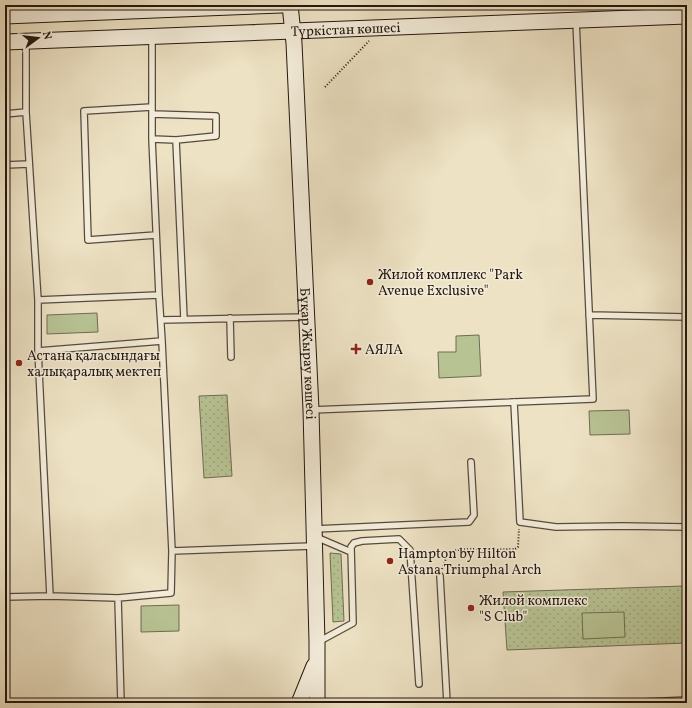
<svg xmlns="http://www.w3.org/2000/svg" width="692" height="708" viewBox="0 0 692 708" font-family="Vollkorn,serif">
<defs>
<pattern id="grass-dots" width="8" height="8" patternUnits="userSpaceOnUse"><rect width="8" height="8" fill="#b8c394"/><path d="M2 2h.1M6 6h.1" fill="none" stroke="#9ea77f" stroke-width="1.8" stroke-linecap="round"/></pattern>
</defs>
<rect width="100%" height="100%" fill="#ede2c4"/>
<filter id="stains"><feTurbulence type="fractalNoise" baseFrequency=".005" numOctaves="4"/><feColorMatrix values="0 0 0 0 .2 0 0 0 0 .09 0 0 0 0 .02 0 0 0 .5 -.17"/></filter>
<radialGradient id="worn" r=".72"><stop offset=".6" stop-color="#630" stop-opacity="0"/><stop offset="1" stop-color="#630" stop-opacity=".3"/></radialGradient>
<path fill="url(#grass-dots)" stroke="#6e6d52" d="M227,395L232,476L204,478L199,396Z
M330,553L341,554L344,621L333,622Z
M684,586L686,643L507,650L503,592Z"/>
<path fill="#b8c394" stroke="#6e6d52" d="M97,313L98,332L47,334V315Z
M479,335L481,376L439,378L438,352H456V336Z
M629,410L630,434L590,435L589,411Z
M179,605V631L141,632V606Z
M624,612L625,637L583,639L582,613Z"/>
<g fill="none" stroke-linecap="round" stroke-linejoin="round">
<defs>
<path id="lane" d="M26,42V112L38,300V351L50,596
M152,107L84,111L88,240L156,235
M5,114L26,112
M152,114L216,116V136L176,140L152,139
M176,140L184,319
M5,165L29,164
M38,300L159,295
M589,315L687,317
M230,318L231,357
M161,320L307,317
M38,351L162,341
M514,402L520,522L556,527L622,526L687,527
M311,410L593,399L576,21
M315,529L469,522L474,515L471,462
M316,537L351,552
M172,551L313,546
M440,576L447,703
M5,597L50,596L118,598L171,593L172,551L162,341L159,295L152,139V37
M118,598L121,703
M318,642L353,623L351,547L354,543L362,541L399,539L410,550L419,684
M621,703L687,700"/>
<g id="secondary">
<path id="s1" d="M290,5L294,43L311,410L317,642V703"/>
<path d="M5,16L282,5"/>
<path id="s2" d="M5,42L687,16"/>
<path d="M299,703L314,666"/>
</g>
</defs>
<use href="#lane" stroke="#564a3d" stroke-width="8"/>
<use href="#secondary" stroke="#241710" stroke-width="17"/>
<path stroke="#241710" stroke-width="2" stroke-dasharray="1 2" stroke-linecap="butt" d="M325,87L369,41
M442,569C444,564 446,556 451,552C458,547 503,550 515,549L518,547L519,529"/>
<use href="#lane" stroke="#f3ecd9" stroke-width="5.5"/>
<use href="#secondary" stroke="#f3ecd9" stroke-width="15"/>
</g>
<g fill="#8f2418" stroke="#f3ecd9" stroke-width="1.5">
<circle cx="370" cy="282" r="4"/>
<path d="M354 343h4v4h4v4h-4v4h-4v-4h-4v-4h4z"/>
<circle cx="19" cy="363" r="4"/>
<circle cx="390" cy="561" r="4"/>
<circle cx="471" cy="608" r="4"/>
</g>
<g text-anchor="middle" stroke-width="3" stroke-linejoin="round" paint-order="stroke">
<g font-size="14" fill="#241710" stroke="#f3ecd9">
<text dy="5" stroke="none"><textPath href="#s2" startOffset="341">Түркістан көшесі</textPath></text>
<text dy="5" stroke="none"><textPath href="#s1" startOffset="349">Бұқар Жырау көшесі</textPath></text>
</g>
<g font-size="14" fill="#241710" stroke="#f3ecd9" text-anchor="start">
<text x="378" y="279">Жилой комплекс "Park<tspan x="378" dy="16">Avenue Exclusive"</tspan></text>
<text x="365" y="354">АЯЛА</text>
<text x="27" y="360">Астана қаласындағы<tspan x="27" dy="16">халықаралық мектеп</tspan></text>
<text x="398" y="558">Hampton by Hilton<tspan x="398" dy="16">Astana Triumphal Arch</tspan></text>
<text x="479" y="605">Жилой комплекс<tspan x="479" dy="16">"S Club"</tspan></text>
</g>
</g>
<rect width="692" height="708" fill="none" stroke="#ede2c4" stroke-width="20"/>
<rect x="6" y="6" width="680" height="696" fill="none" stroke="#241710" stroke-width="2"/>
<rect x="10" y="10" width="672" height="688" fill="none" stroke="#241710"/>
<g transform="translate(38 38) rotate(75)" stroke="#f3ecd9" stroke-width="3" paint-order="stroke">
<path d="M0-3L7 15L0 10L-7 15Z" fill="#241710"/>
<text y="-6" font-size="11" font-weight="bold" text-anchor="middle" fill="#241710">N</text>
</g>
<rect width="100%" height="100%" filter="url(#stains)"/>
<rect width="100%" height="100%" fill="url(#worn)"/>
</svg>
